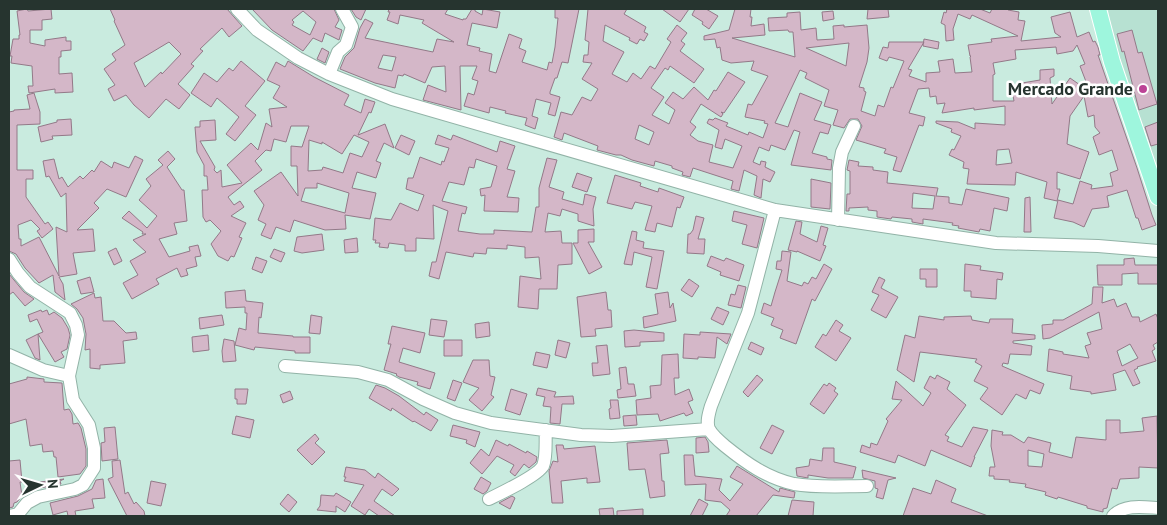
<svg xmlns="http://www.w3.org/2000/svg" width="1167" height="525" viewBox="0 0 1167 525" font-family="'PT Sans',sans-serif">
<rect width="100%" height="100%" fill="#c9ebdf"/>
<path fill="#b7e1d2" d="M1108,9H1158V175L1115,47Z"/>
<path fill="#d4b7c8" stroke="#937988" fill-rule="evenodd" d="M27,9L28,11L51,9L52,19L42,20V30H30V43L45,46V40L66,37V41H71V50L61,51V57H59V74L72,73L73,92L55,93V89L29,93L28,86H33L32,66L11,63L12,56H10L13,39H19V35H20L17,11Z
M110,9H227L242,26L229,37L222,28L200,49L203,51L191,64L194,66L178,84L190,95L179,109L166,99L149,118L134,105L126,95L114,101L108,89L115,85L104,69L116,60L112,54L125,45L114,21L115,20ZM169,42L181,54L162,74L161,72L145,87L134,63Z
M252,9H334L339,20L335,27L342,30L339,40L325,33L322,42L313,38L303,51L272,30ZM303,11L316,22L310,35L292,25L294,22L292,20Z
M351,9H366L361,20L356,17Z
M389,9H448L445,14L463,20V19H466L472,9H475V11L482,15L483,9L500,12L497,28L472,23L467,45L480,48L479,51L492,54L489,71L496,73L509,34L522,39L519,48L526,51L522,62L547,70L549,62L552,63L555,47L558,18H555V9H579L568,63L562,62L557,78H555L550,92V94L560,97L555,116L548,114L551,103L536,99L532,116L538,118L535,129L525,125L527,118L505,113L506,111L490,107L489,113L464,106L468,93L474,95L478,81L472,79L477,66H460L461,110L423,100L428,85L446,92L445,66L432,67L425,83L404,74L403,76L398,75L395,88L375,83L340,69L345,57L354,48L360,28L365,19L373,23L365,38L433,52L437,39L454,42L422,23L424,20L400,15L398,24L387,20L390,12H388ZM383,55L396,57L392,71L378,68Z
M588,9H627L624,14L646,27L644,32L648,34L644,41L640,39L637,44L629,40L630,38L605,25L603,41L624,52L612,74L627,82L633,73L641,79L650,66L655,69L671,42L667,39L677,25L687,33L681,41L685,44L680,51L704,69L694,83L670,66L668,70L665,68L651,88L664,97L652,115L669,124L675,110L665,103L673,92L683,99L694,87L708,100L714,90L716,91L728,72L745,82L724,113L721,112L723,114L721,117L701,104L690,122L696,127L690,135L698,141L713,145L709,162L733,168L742,146L725,139L722,149L715,147L719,130L707,123L709,119L713,120L715,118L728,123L726,126L748,135L749,132L763,138L768,124L764,123L765,121L745,117L748,104L752,105L768,76L751,70L754,61L731,63L722,60L720,47L717,48L715,39L704,40V36L729,30L735,9H751L750,17H752L751,26L764,24L765,35L732,38L795,57L793,32H789L788,30L769,31L768,18L787,17V13L800,12L801,30L816,28L817,40L834,39L833,26L844,25V27L867,25L869,48L867,62L859,87L864,88V91L866,92L861,111L875,116L878,105L884,107L891,87L893,88L904,61L889,57L887,61L879,58L883,47L888,48L889,42H924L908,69L912,70L909,76L926,82V73L940,72L938,61L953,59L955,73L972,72L970,57L971,56H970L968,45L992,42L991,39L1018,36L972,15L970,19L958,14L953,29L954,40L946,41L945,25L941,23L944,12L946,13L947,9H946H980L990,13L992,9H1008V10L1019,12L1018,20L1025,21L1021,41L1061,37L1055,33L1051,17L1070,12L1077,37L1089,32L1093,42L1095,41L1098,47L1100,55H1098L1137,168L1152,215L1156,225L1142,230L1138,218H1136L1127,190L1107,196L1109,207L1092,209L1084,227L1073,222L1054,218L1058,200L1073,204L1080,181L1092,185L1091,189L1113,186L1110,173L1118,170L1112,150L1099,155L1093,137L1100,133L1095,127L1094,115L1088,117L1084,96L1070,116L1067,144L1089,152L1080,179L1057,172V189H1060L1057,201L1044,198L1047,182L1016,172L1015,185L967,184L969,169L963,168L964,162L949,155L952,149L954,150L961,136L951,132L952,129L936,123V121L958,122L975,129V123L1005,125V106L974,110V108L942,113L945,103L937,104L936,96L930,97L929,88L918,89L909,113L925,117L923,126L919,125L901,172L893,170L897,157L884,153L886,149L856,140L862,126L858,119H850L844,128L833,125L838,110L824,106L829,90L805,78L807,73L800,70L775,123L788,127L800,93L822,102L814,120L831,125L828,134L820,132L812,153L827,157V159L832,160L831,170L791,165L800,132L794,130L785,150L771,145L769,151L759,147L753,162L760,165L761,161L766,162L765,167L775,172L770,182L763,179L761,198L754,195L757,176L744,170L739,191L731,189L733,181L693,168L690,177L682,175L683,172L672,168V166L655,161L654,166L632,160L621,155H616L597,150L598,146L564,133L562,140L554,137L561,112L572,115L582,97L591,101L598,89L582,79L592,63L583,62L584,55H588L589,42L585,40ZM849,43L846,66L806,48L840,44ZM1077,45L1085,64L1080,66L1090,92L1070,78L1052,104L1050,78L1054,76V69L1040,70V80L1022,83L1023,88L1012,90L1014,101H993V75L995,74L993,63L1016,59L1015,50L1056,47L1057,54L1073,51ZM639,125L654,132L649,145L635,139ZM1009,149L1012,163L996,165L997,150Z
M662,9H689L680,22Z
M695,9H706L718,16L709,29L702,24L703,22L692,15Z
M868,9H888L889,17L867,19Z
M833,11L834,19L823,21L822,12Z
M1132,30L1138,53L1142,52L1157,104L1139,110L1124,51L1122,52L1117,34Z
M924,39L939,42L938,49L923,46Z
M322,48L329,52L325,63L317,59Z
M241,61L265,81L245,106L256,115L235,141L226,134L239,117L217,98L211,107L191,93L204,73L217,82L229,68L233,71Z
M288,61L314,77L349,95L344,105L361,113L365,99L375,102L371,113L369,112L358,135L385,124L394,148L384,143L376,161L381,163L376,178L357,172L352,188L376,193L370,219L345,215L346,229L325,230L294,220L290,232L276,227L271,239L261,235L266,224L258,220L264,205L254,191L281,172L298,196L297,166H291V146L302,147L309,126H291L286,142L274,139L271,151L266,150L255,161L262,170L228,197L234,205L240,201L244,207L231,216L246,223L239,237L242,238L234,257L231,256L228,261L218,256L211,244L221,231L210,220L206,222L203,217L202,190H208L207,176H204V165L197,152L195,127H200V121L215,120L216,140L200,141L215,167L214,170L217,173L221,170L222,187L242,183L227,165L251,143L258,150L266,123L272,127L269,109L287,107L273,98L280,86L267,80L276,62L285,67ZM354,135L369,142L362,157L350,153L343,173L323,167L322,170L308,171L309,140L322,144V142L342,154ZM317,183L349,193L345,213L301,201L305,188H317Z
M34,93L40,112V124L17,125V170H33V179H26V197L45,224L48,222L53,229L42,238L37,231L40,229L31,220L18,225L19,239H21V246L39,237L59,276L56,227L67,232L66,193L61,197L49,176L46,177L43,161L54,159L59,179L62,177L68,187L80,176L83,179L92,170L94,172L101,161L112,168L114,162L129,168L135,156L143,160L126,197L107,189L94,203L99,208L77,230L93,229L95,251L73,253L77,274L59,277L63,284L65,300L55,292L53,275L39,283L25,268L16,254L9,251V112L14,111V110L30,109L27,95Z
M71,119L72,135L52,136L53,139L41,142L38,127L57,122V120Z
M1158,122V144L1151,146L1145,127Z
M401,135L415,141L409,155L395,148Z
M438,135L451,140L453,135L497,152L500,141L515,146L507,169L515,171L507,197L519,198L518,212L484,211L485,195L481,196L480,189L491,187L497,166L476,159L474,168L469,167L464,185L449,182L442,201L467,207L465,214L462,213L458,231L480,234H494V230L532,232L536,207H539V188L547,158L557,160L549,187L564,192L562,199L583,205L585,194L596,197L593,209L594,226L578,221V214L562,209L560,216L548,213L545,232L561,231L562,243H572V264L558,265L557,289H539L538,309L518,307L520,276L541,279L539,257L525,258V247L507,245V249L487,248L486,254L474,253L473,257L446,252L439,279L429,276L432,262H436L448,211L433,205L434,239L416,238V251H405V245L389,243L388,248L379,247L380,243H375L376,240H373L375,218L391,220L400,203L418,211L424,195L406,189L408,178H413L420,157L441,165L442,161L444,162L449,148L435,144Z
M168,151L175,159L167,167L182,190H184L187,221L174,223L177,234L159,239L169,257L190,251L189,247L198,245L201,256L195,257L197,266L186,269L188,275L181,277L177,268L156,279L159,284L132,299L123,283L138,275L130,261L146,252L133,240L146,234H142L143,232L122,218L129,211L147,228L157,216L139,200L151,186L146,179L163,165L158,160Z
M849,160L859,162L858,166L873,167V170L888,172L887,183L938,188L936,196L949,197V203L962,205L966,189L1009,198L1007,211L994,208L990,231L980,229L979,232L958,228L959,226L952,225L953,223L923,219V224L912,222V219L892,217L891,219L877,217V211L868,210V207L849,208V211H846L847,194H850V171L847,170ZM913,193L935,196L933,209L912,208Z
M577,173L592,178L587,192L572,187Z
M615,175L641,183L640,186L658,192L659,188L684,197L680,208L677,207L672,227L657,223L655,232L645,230L652,206L635,202L632,209L607,203Z
M811,179L831,183L830,209L811,207Z
M1030,197L1031,232H1024L1025,198Z
M734,211L764,218L757,248L742,244L747,225L732,221Z
M696,216L704,218L698,239H705L704,254L687,253L688,234H690L693,230Z
M796,221L802,222L800,234L817,242L821,226L828,228L823,245L826,246L820,261L797,251V252L788,250Z
M594,229V242H588L602,267L589,274L573,243H578V230Z
M632,231L637,232L636,240L644,242L643,248L664,251L657,289L646,287L652,257L634,252L632,265L624,264Z
M322,234L324,250L302,253L294,251L297,237Z
M357,238L358,252L345,253L344,240Z
M116,248L122,261L114,265L108,252Z
M274,249L285,253L281,262L270,257Z
M782,251L791,252L787,281L802,286L804,282L808,284L812,277L816,279L824,264L832,269L815,301L812,299L796,344L780,338L783,330L771,325L774,318L761,313L764,303L771,306L775,292L782,270L776,269L777,261H781Z
M711,256L724,261L726,258L744,265L739,281L720,275L721,272L707,266Z
M256,257L267,261L262,273L252,269Z
M1134,258L1135,265H1158V284H1138V273L1122,274V285H1098L1097,265H1124V259Z
M965,264L981,266L980,270L1003,273L1002,280L997,279L996,299L971,297V291H964Z
M920,269H937V287H926V279H920Z
M9,274L24,292L34,299L25,306L13,292L9,295Z
M90,277L94,292L81,294L77,281Z
M879,277L885,280L881,288L898,297L886,318L871,310L879,295L872,292Z
M689,279L699,286L692,297L681,290Z
M738,285L746,287L741,308L728,305L731,294L735,295Z
M1093,287H1103L1102,303L1114,299L1117,307L1126,303L1132,317H1139L1140,322L1156,314L1158,319V342L1153,345L1155,349L1152,351L1156,361L1137,367L1138,368L1134,370L1140,383L1133,386L1125,370L1113,374L1116,390L1091,394V392L1070,389L1072,376L1047,371L1049,349L1063,352V354L1089,358L1085,346L1091,344L1087,333L1102,329L1099,312L1050,338L1043,339L1042,325L1053,324V320H1063L1092,304ZM1130,344L1138,358L1122,366L1117,351Z
M245,290L246,301L263,303L261,318L259,317L258,333L293,336V337H310V353H295V351L255,347L254,350L235,345L239,328L246,330L247,313H245V307L226,308L225,292Z
M606,292L608,310H611L612,327L595,329L596,336L581,337L577,297Z
M668,292L670,308L673,303L676,321L644,328L643,317L658,314L655,294Z
M94,293L95,298L101,297L103,321H114L126,333L136,332L137,339L123,341L125,363L100,365V369L90,368V349L85,350L86,334L83,318L77,309L71,304Z
M717,307L729,312L723,325L711,319Z
M41,310L42,312L47,310L49,315L54,312L62,318L68,328L70,335L67,349L61,352L64,357L55,362L38,334L43,332L37,319L30,322L28,315Z
M222,315L224,325L200,329L199,318Z
M311,315L322,317L320,334L309,333Z
M919,316L944,320V317L971,316L972,320L989,323L990,319H1013L1012,333L1035,335V339L1013,341V343L1032,346L1031,355L1010,354L1008,364L1003,363L1002,366L1044,384L1040,394L1030,390L1026,399L1016,394L1002,415L980,399L988,388L974,381L982,366L975,362L977,359L920,352L914,382L897,370L905,335L915,338Z
M431,319L447,321L444,337L429,335Z
M836,320L843,325L839,331L851,338L836,361L815,347L823,334L826,336Z
M489,322L490,336L476,338L475,324Z
M392,326L425,333L420,353L403,348L399,362L435,373L430,389L417,385L418,382L399,377L396,375L397,374L384,370L391,344H388Z
M634,330L664,333V341L640,342V346L625,347L624,331Z
M700,332L731,334L727,344L717,337L715,358L698,357V359L683,358L684,334L700,335Z
M38,334L40,360L35,358L26,340Z
M208,335L209,350L193,352L192,337Z
M224,339L234,341L236,361L223,362L222,351Z
M444,340H462V356H444Z
M558,340L570,343L566,358L555,355Z
M751,342L764,348L761,355L748,349Z
M607,345L610,374L593,376L592,363H598L596,346Z
M536,352L550,355L547,368L533,365Z
M678,354L679,378H674L675,395L689,389L693,400L688,402L693,413L686,416L684,413L660,421L658,414L637,415L636,400L651,398L650,386L661,385L662,355Z
M473,360H489L490,376L495,377L491,395L494,397L482,411L469,400L479,388L463,382Z
M626,367L628,384H634L636,396L618,398L617,390L621,389L619,368Z
M757,375L763,380L748,397L743,392Z
M937,375L950,382L947,389L966,405L945,435L949,437L947,441L962,447L973,427L988,430L974,457H975L971,467L931,450L925,466L898,455L895,463L860,452L862,445L870,448L871,443L877,445L888,421L886,419L902,400L892,399L896,381L923,406L931,393L924,388L930,376L935,379Z
M27,377L44,379V382L62,383L64,410L69,409L72,414L73,424L78,423L81,428L86,449V466L80,474L58,477L56,457H54L53,451L43,452L42,444L30,446L26,419L9,424V384L27,379Z
M453,380L462,383L455,401L447,398Z
M829,383L836,388L834,391L838,394L824,414L810,404L824,384L827,386Z
M376,385L385,388L399,396L424,415L426,412L438,420L431,431L414,421L413,422L392,408L391,411L369,398Z
M538,388L556,392L554,397L573,396L574,404H562L560,424L550,423L551,407L543,406L545,397L536,395Z
M235,389H248L246,404H237V399H235Z
M511,389L527,394L520,415L505,410Z
M290,391L293,399L283,403L280,395Z
M610,400H618L620,418L610,419L609,409L611,408Z
M636,415L637,425L624,426L623,416Z
M236,416L254,420L250,438L232,434Z
M1157,416L1158,468L1139,467V478L1120,479L1117,489L1112,488L1107,508L1103,509V512L1087,508V506L1058,497L1057,499L1045,495L1046,492L1025,487L1026,484L1009,482L1010,480L994,479V476H989L990,467H995L991,446L992,430L1003,432L1002,435H1011L1024,443L1028,437L1051,443L1049,452L1072,458L1076,437L1106,440V420H1120V433L1144,431L1142,418ZM1028,450L1044,454L1042,467L1028,466Z
M453,425L480,432L475,447L466,443L467,440L450,436Z
M772,425L784,431L772,454L760,448Z
M115,427L118,459L102,461L101,443L105,442L104,428Z
M315,434L319,439L315,443L325,452L312,465L297,450Z
M705,437L708,442L709,452L696,453V438Z
M496,440L508,446L509,444L526,453L527,451L537,457L536,462L529,468L524,464L515,476L510,472L514,465L497,456L482,474L470,463L481,449L489,456Z
M667,440L669,453L660,454L662,481H664L665,496L650,498L645,469L629,470L627,443Z
M556,445H563L564,449L595,446L600,482L587,483V478L561,481L563,503H552L549,471L553,461L558,462Z
M823,448H834V462L856,467L853,478H828L808,475V478L797,476L796,468L809,466L810,459L822,461Z
M684,455H693L695,476L722,479L719,490L730,501L743,484L730,477L737,466L779,492L780,488L795,492L794,498L773,495L756,516H726L730,510L721,502L705,500L706,484L685,485Z
M20,460L22,482H20L22,496L17,502L14,503L13,507L9,508V461Z
M120,460L125,494L128,492L134,504L136,502L144,511L145,516H127L108,479L113,477L112,461Z
M346,467L365,470L375,478L378,473L399,489L392,496L382,489L374,501L395,516H379L369,509L365,515L351,506L364,485L344,481L346,477H344Z
M862,470L896,478L888,480L883,499L876,497L878,489L875,488V481L863,478Z
M481,477L491,483L487,491L483,494L474,489Z
M64,479L60,481L61,484L40,488V482Z
M103,479L105,498L92,499L94,508L75,511L76,516H68L67,511L53,515L50,503L78,496L92,489L96,480Z
M936,480L956,489L951,502L988,516H903L913,488L931,494Z
M151,481L166,484L161,506L147,503Z
M336,493L351,502L345,512L336,506V512L317,510L320,506L321,495L334,496Z
M288,494L297,502L289,512L280,504Z
M512,496L515,498L510,509L499,503Z
M699,499L708,504L702,516H690Z
M792,500L814,502L813,516H788Z
M613,508L614,516H600L599,509Z
M643,509V516H617V511Z"/>
<g fill="none" stroke-linecap="round" stroke-linejoin="round">
<defs>
<path id="minor" d="M237,9L257,30L298,58L329,74L392,99L775,210L996,243L1098,246L1158,251
M329,74L338,52L346,45L352,27L342,9
M775,210L748,313L711,406C709,413 706,422 709,429C712,435 719,441 725,446C746,463 767,478 794,484C817,488 844,486 867,486
M838,220L839,168L842,152L854,126
M9,259L18,273L30,287L70,313L76,325L78,335L69,376L73,400L89,425L94,448V468L83,485L75,489L38,497L27,503L18,514L9,516
M9,355L43,370L69,376
M285,366L358,372L388,380L423,399L455,413L491,423L581,435L612,436L709,429
M489,499C501,493 537,476 543,466C547,456 545,441 546,430
M1113,516C1124,504 1143,507 1158,508"/>
<path id="major" d="M1098,9L1112,62L1158,197"/>
</defs>
<use href="#minor" stroke="#92b3a7" stroke-width="14"/>
<use href="#major" stroke="#fff" stroke-width="18"/>
<use href="#minor" stroke="#fff" stroke-width="12"/>
<use href="#major" stroke="#9ef6dd" stroke-width="16"/>
</g>
<circle fill="#bc4396" stroke="#fff" stroke-width="2" cx="1143" cy="89" r="5"/>
<g text-anchor="middle" stroke-width="5" stroke-linejoin="round" paint-order="stroke">
<g font-size="18" font-weight="bold" fill="#26342f" stroke="#fff" text-anchor="end">
<text x="1133" y="95">Mercado Grande</text>
</g>
</g>
<rect width="1167" height="525" fill="none" stroke="#26342f" stroke-width="20"/>
<g transform="translate(40 485) rotate(85)" stroke="#ffffff" stroke-width="4" paint-order="stroke">
<path d="M0-4L9 19L0 12L-9 19Z" fill="#26342f"/>
<text y="-8" font-size="14" font-weight="bold" text-anchor="middle" fill="#26342f">N</text>
</g>
</svg>
